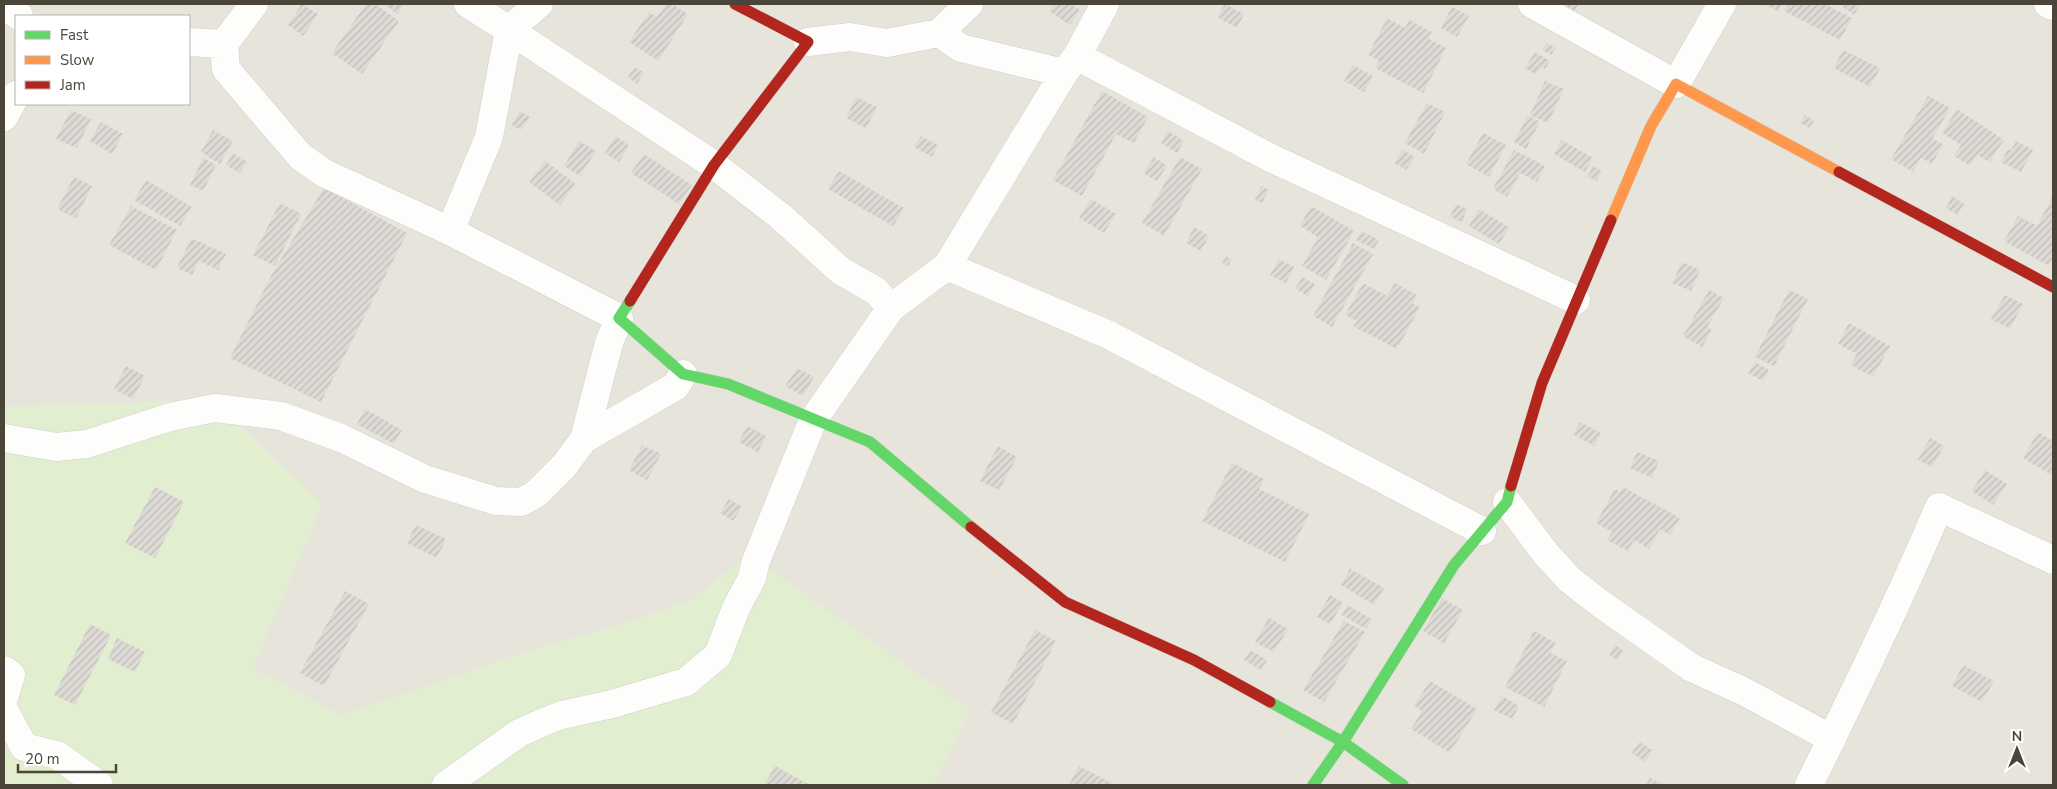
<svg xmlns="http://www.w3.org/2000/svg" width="2057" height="789" viewBox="0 0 2057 789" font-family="'Nunito Sans',sans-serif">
<defs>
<pattern id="building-hatch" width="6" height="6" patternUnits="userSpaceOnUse" patternTransform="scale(1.25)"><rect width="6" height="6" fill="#dedbd6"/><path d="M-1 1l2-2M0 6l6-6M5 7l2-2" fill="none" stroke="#c0bdb8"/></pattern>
</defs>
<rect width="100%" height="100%" fill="#f4f2ee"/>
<path fill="#e7e4dc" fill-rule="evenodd" d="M4,4H2053V785H934L969,710L749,555L692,600L629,622L511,657L342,716L252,668L322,505L214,400L4,407ZM16,16H189V104H16Z"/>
<path fill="#e1eecf" d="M214,400L322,505L252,668L342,715L511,657L629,622L692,600L749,555L969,710L934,785H4V407Z"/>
<path fill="url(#building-hatch)" d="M302,4L318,14L303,36L288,25Z
M366,4H375L399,21L362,74L332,53Z
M387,4H404L398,14L386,6Z
M666,4H672L688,14L658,61L629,42L649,12L657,17Z
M1054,4H1070L1080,10L1070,25L1049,11Z
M1225,4L1244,14L1237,28L1217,17Z
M1563,4H1579L1574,11Z
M1765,4H1782L1778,11Z
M1788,4H1825L1852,18L1840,40L1784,11Z
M1843,4H1861L1854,15L1841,6Z
M1452,7L1469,16L1457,37L1441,28Z
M1387,18L1405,28L1409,20L1432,32L1429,39L1446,48L1423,93L1375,68L1379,61L1368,55Z
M1547,43L1556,48L1551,55L1542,50Z
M1843,50L1880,68L1870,87L1834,68Z
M1535,52L1550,61L1545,69L1541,67L1536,75L1525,68Z
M1353,65L1373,76L1364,92L1344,81Z
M635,67L644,73L637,84L628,77Z
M1545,81L1564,89L1548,123L1530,115Z
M1102,91L1148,117L1134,143L1116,134L1082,196L1053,180Z
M1928,96L1950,108L1932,139L1943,144L1932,164L1921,158L1913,172L1891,159Z
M856,97L877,107L866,128L846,118Z
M1427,103L1445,112L1424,154L1405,143Z
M1957,109L2004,140L1990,162L1977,155L1970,166L1954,156L1961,145L1942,133Z
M71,110L91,119L77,148L56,139Z
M520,111L530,117L521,130L512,125Z
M1528,115L1540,122L1526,149L1514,142Z
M1805,115L1814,121L1810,128L1800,123Z
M101,122L123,134L112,154L90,141Z
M213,130L233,141L220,164L201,152Z
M1168,131L1184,141L1177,153L1161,143Z
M1483,133L1506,145L1489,177L1466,164Z
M616,136L629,145L619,162L605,153Z
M921,136L938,145L932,157L914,147Z
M1562,140L1593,158L1585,172L1554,154Z
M579,141L596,151L580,176L564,166Z
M2016,141L2033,150L2021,172L2001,162L2008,149L2011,150Z
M1403,150L1415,157L1406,170L1394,163Z
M1514,150L1545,166L1537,182L1520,173L1507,197L1493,189Z
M233,153L247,162L240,173L226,165Z
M644,154L692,185L679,204L631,173Z
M1154,157L1167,166L1157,181L1143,173Z
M1180,157L1202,169L1164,236L1142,223Z
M203,158L216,165L203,191L190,185Z
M545,161L576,184L560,205L529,182Z
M1593,166L1602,171L1597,181L1587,177Z
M839,171L904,208L893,226L828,189Z
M74,177L92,186L76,218L57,209Z
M146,180L192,207L180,226L134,200Z
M1261,186L1269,190L1262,203L1255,200Z
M324,188L407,233L321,402L230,358L272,274Z
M2053,195V258L2049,266L2004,241L2018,216L2037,226Z
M1952,196L1964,204L1958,215L1946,208Z
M1091,199L1116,214L1104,233L1079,218Z
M280,203L301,214L275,266L253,255Z
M1456,204L1467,209L1462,222L1450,217Z
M131,206L177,230L156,270L109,245Z
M1311,206L1354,231L1326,280L1302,266L1318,237L1300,226Z
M1479,209L1509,227L1499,244L1469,226Z
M1194,227L1209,236L1201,251L1186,243Z
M1361,231L1379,240L1374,249L1356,240Z
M191,238L226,254L218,270L199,261L192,275L177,268Z
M1353,243L1373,254L1332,327L1313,316Z
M1226,256L1232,259L1228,266L1222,263Z
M1279,259L1294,267L1286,283L1270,275Z
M1682,262L1700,270L1691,291L1672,283Z
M1302,277L1315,284L1308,296L1295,289Z
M1363,283L1387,296L1395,283L1417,295L1413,304L1420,307L1397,349L1353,326L1357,321L1345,315Z
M1709,290L1724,298L1707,327L1712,330L1702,347L1683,336Z
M1789,290L1808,299L1774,366L1755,357Z
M2005,295L2023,304L2010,329L1991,319Z
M1849,323L1890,346L1873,377L1851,365L1857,354L1838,344Z
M1755,362L1769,370L1763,381L1748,373Z
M126,366L145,376L133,399L114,389Z
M797,368L814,377L803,396L785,386Z
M365,409L402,430L394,444L357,424Z
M1580,422L1601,433L1594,446L1573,434Z
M747,426L766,436L758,452L739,442Z
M2038,432L2053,441V476L2023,458Z
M1930,438L1944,446L1932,467L1918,460Z
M642,445L661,454L647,480L629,470Z
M998,446L1017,457L999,490L980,481Z
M1637,452L1659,461L1652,478L1630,468Z
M1232,463L1264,479L1259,489L1309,514L1285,562L1202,521Z
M1985,470L2007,484L1993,505L1972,491Z
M155,487L184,502L155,558L125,543Z
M1623,487L1680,518L1670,535L1660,529L1649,549L1634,540L1628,551L1607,540L1612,532L1596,523L1615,489L1620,492Z
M729,499L742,507L733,521L720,513Z
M416,525L446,539L437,558L407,543Z
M1350,569L1384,588L1374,605L1341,585Z
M345,591L369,604L324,686L300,673Z
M1330,595L1343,603L1330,624L1317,617Z
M1442,598L1463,610L1444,643L1423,631Z
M1347,605L1372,619L1366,629L1342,615Z
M1269,618L1288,629L1274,652L1255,642Z
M1344,621L1365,632L1324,702L1303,690Z
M90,624L111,635L75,705L54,695Z
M1035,630L1056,641L1013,724L991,712Z
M1534,631L1556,643L1550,653L1567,661L1544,707L1505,687Z
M117,638L145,652L135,672L108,659Z
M1615,645L1623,650L1617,660L1609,655Z
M1250,650L1267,660L1261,670L1244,660Z
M1963,665L1994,681L1982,702L1952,686Z
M1430,681L1477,709L1450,753L1411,729L1422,711L1414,706Z
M1502,696L1519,706L1512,719L1494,710Z
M1639,742L1653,750L1645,762L1632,753Z
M775,766L784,771L810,785H764Z
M1079,766L1116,785H1069Z
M1650,778L1664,785H1646Z"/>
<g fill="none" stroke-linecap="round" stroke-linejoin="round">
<defs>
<path id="street" d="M539,4L509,30L714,165L780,216L841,271L876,291L891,308
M1532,4L1676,84L1722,4
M2048,4L2053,6
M4,6L19,16
M939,33L961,48L1064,73
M189,42L224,44L226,69L300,156L324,173L450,231L489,137L509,30L468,4
M808,42L850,37L887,43L939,33L969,4
M224,44L254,4
M1077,56L1271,158L1576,300
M4,117L16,95
M450,231L619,318L609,343L584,439
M947,266L1109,335L1482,531
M4,438L56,447L87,444L170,417L215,408L281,416L341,438L425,479L496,501L521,502L536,494L564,466L584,439L676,386L683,374
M1507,502L1546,554L1570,580L1601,604L1692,668L1743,691L1832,739
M4,670L11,675L4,698
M4,710L24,747L57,755L99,785
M446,785L519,733L546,721L562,715L612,704L686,682L718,655L736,608L752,578L756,561L813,420L891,308L947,266L1064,73L1077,56L1105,4
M1809,785C1854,693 1899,601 1939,507L2053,560"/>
<path id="fast" d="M630,301L619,318L683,374L728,384L870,442L971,527
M1270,702L1343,742L1403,785
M1313,785L1343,742L1454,565L1507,502L1511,486"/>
<path id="slow" d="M1611,220L1651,126L1676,84L1839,172"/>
<path id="jam" d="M1839,172L2053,287
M630,301L714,165L808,42L735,4
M1511,486L1542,383L1611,220
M971,527L1065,602L1194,660L1270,702"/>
</defs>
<use href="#street" stroke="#d2d0cb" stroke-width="29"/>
<use href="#fast" stroke="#d3cfc5" stroke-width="12"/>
<use href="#slow" stroke="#d3cfc5" stroke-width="12"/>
<use href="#jam" stroke="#d3cfc5" stroke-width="12"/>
<use href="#street" stroke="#fdfdfc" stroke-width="28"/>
<use href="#fast" stroke="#63d668" stroke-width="11"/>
<use href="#slow" stroke="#ff974d" stroke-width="11"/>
<use href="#jam" stroke="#b3261e" stroke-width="11"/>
</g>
<rect width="2057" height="789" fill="none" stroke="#4b4439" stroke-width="10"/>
<rect x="15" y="15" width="175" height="90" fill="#ffffff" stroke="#b7b4b0"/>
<rect x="25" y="31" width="25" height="8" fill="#63d668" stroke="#b7b4b0"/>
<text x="60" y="40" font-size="15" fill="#4b4439">Fast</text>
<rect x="25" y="56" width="25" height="8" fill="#ff974d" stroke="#b7b4b0"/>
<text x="60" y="65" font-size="15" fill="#4b4439">Slow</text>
<rect x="25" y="81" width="25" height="8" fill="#b3261e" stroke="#b7b4b0"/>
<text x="60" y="90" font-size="15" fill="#4b4439">Jam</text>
<g transform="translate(2017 749)" stroke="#ffffff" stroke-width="4" paint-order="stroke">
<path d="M0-4L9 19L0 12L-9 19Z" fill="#4b4439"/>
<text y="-8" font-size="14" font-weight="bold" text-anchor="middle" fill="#4b4439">N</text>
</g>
<path d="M18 764v8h98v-8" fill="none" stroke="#4b4439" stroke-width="2.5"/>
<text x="25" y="764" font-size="15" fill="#4b4439" stroke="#ffffff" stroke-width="4" paint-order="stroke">20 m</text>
</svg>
